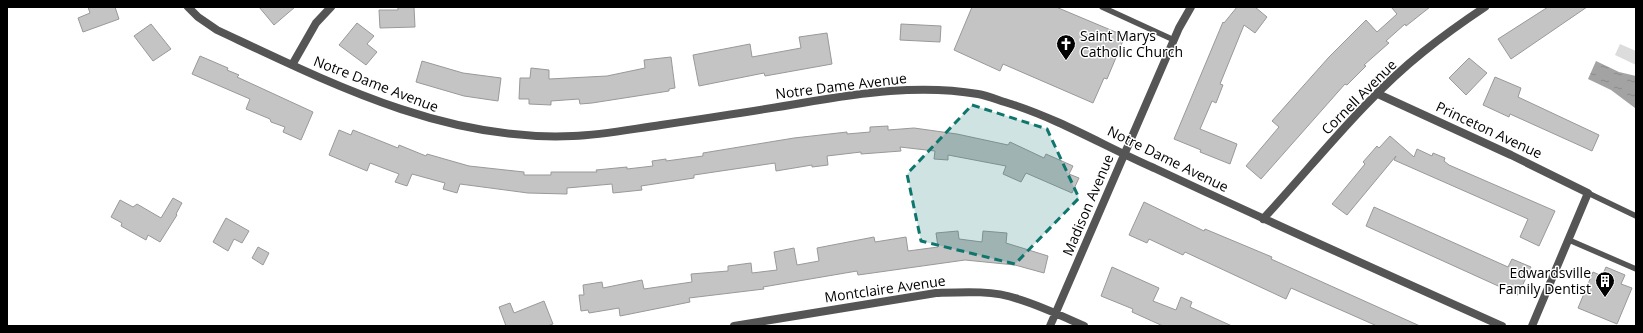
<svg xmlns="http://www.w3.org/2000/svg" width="1643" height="333" viewBox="0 0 1643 333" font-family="'Open Sans',sans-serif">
<defs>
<pattern id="water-ripples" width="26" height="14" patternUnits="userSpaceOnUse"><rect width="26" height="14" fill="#a3a3a3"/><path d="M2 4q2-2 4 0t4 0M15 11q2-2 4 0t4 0" fill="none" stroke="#8b8b8b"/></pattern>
</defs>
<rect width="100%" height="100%" fill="#fff"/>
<path fill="#dcdcdc" d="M1620,44L1636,51V65L1615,55Z"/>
<path fill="url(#water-ripples)" d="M1596,61L1619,72L1636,76L1635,108L1611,90L1588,79Z"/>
<path fill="#c4c4c4" stroke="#999" d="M88,7H115L119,19L83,32L78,18L90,13Z
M259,7H295L274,25Z
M398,7H414L415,27L380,28L379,10H398Z
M972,7H1056L1125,36L1107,79L1104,78L1093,103L1003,64L1000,71L954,50Z
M1237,7H1255L1267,17L1255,33L1244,25L1220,84L1223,85L1216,103L1212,101L1200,129L1237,144L1230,164L1200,152L1201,150L1174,139L1223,22L1224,23Z
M1391,7H1430L1406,26L1405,24L1386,41L1389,43L1364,65L1366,66L1347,85L1345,84L1261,179L1246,166L1279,127L1272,121L1329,57L1366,20L1377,32L1397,14Z
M1548,7H1587L1511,59L1498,39Z
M357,23L374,36L367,44L377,52L366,65L339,45Z
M151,24L171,49L153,61L134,36Z
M901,24L941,26L940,42L900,40Z
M827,33L832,64L765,76L764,73L699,86L693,55L750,44L752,57L801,48L799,37Z
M200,56L228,68L227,70L239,75L237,77L313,112L301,140L283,132L285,127L271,122L270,119L246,109L250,99L192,74Z
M671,57L675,88L669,89V91L592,103L580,104L579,99L551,101V105L529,104V99H519L520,78H530L531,68L549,70V79L607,76L645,68L644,60Z
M1469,58L1487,73L1466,95L1449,78Z
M422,61L463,73L501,78L498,101L464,96L416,82Z
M1495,77L1521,88L1518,97L1599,135L1592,151L1510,114L1509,117L1483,105Z
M888,126V130L914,128L957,134L1008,145L1010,142L1044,158L1046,154L1073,166L1069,174L1079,178L1072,193L1026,173L1021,182L1003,174L1006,166L948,155V160L934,159L935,151L900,147L901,151L861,154V152L827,156L828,165L812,167V165L776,171L775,163L694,175V178L641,186L642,190L613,193L612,184L567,188V194L528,193L460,184L457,193L443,189L445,183L412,174L407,186L395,182L399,174L370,163L367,171L329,155L339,130L351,135L353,130L398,148L399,145L426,156L427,154L469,166L524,172V175H551V172H597L596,170L627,167V169L653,166L652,161L666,159V161L703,156V153L794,138L847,132V134L870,132V127Z
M1390,136L1414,157L1417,149L1432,156L1433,153L1445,158L1444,161L1449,165L1555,211L1539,246L1520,237L1528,219L1394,160L1396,156L1347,215L1332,204L1365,164L1363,162L1377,146L1379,148Z
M173,198L182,203L176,214L177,215L160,242L148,235L146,240L121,226L122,223L111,217L120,200L133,207L137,204L161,218Z
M1144,202L1204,231L1205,229L1272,257L1271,259L1420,326H1377L1291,288L1286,299L1185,252L1183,255L1149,239L1147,243L1129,235Z
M1374,207L1508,267L1512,259L1531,267L1518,295L1366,226Z
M226,218L249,231L242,243L234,239L228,251L213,242Z
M958,231L959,239L982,242L983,231L1007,233L1006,243L1048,256L1044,273L1015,265L965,260L858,275L857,271L763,287L764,289L689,298L690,302L620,316L619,308L589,313L588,310L581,311L579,295H584L583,285L602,282L603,288L642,280L644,289L692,282L691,274L728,271V266L751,263L752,273L777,270L774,252L794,248L797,265L819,261L817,248L874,237L875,242L906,237L908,251L938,247L936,233Z
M258,247L269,253L263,265L252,258Z
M1112,267L1159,288L1153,301L1176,310L1181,297L1192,302L1190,307L1232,326H1163L1132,312L1133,309L1101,296Z
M1606,267L1625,275L1621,284L1632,288L1617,324L1578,308L1593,272L1602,276Z
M544,301L553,324L547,326H506L499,307L510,303L514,313Z"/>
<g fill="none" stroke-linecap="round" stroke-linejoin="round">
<path stroke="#555" stroke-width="5.5" d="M1102,7L1174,40
M1588,193L1636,216
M1569,240L1636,269"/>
<path stroke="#555" stroke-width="8" d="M188,7L198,17L217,30C330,83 445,142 573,136C602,135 632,129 661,125C708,118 755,111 802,103C860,93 920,84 978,94C989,96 1000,101 1011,104C1061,120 1106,147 1154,168C1269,222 1386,274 1502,326
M292,65L316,23L331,7
M1378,94L1511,155L1588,193L1532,326
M1263,219C1315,163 1364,99 1423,52C1443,36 1464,21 1485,7
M734,326L936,293C962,292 993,290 1018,299C1041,306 1062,316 1084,326
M1050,326L1179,28L1191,7"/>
</g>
<path fill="#0f766e" fill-opacity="0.2" stroke="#0f766e" stroke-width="3" stroke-dasharray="8 5" stroke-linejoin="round" d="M972,105L1047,129L1079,198L1015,264L921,241L907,174Z"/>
<defs>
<symbol id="church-pin" viewBox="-11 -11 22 30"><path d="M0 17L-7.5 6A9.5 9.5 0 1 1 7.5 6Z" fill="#000" stroke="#fff"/><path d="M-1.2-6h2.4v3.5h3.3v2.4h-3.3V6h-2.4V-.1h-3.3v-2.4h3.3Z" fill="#fff"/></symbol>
<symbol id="building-pin" viewBox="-11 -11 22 30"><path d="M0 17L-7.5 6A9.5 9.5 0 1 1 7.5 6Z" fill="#000" stroke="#fff"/><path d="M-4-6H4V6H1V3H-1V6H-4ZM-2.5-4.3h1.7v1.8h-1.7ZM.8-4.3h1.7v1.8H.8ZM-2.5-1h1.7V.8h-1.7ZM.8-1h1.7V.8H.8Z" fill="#fff"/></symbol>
</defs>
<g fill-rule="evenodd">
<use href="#church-pin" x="1055" y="33" width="22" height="30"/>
<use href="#building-pin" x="1594" y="270" width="22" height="30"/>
</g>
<g text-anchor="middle" stroke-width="3" stroke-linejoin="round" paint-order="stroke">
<g font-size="14" fill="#000" stroke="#fff" text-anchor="start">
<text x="1080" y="41">Saint Marys<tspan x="1080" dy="16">Catholic Church</tspan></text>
<text x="1591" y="278" text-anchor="end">Edwardsville<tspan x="1591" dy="16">Family Dentist</tspan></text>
</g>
<g font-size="14" fill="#000" stroke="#fff">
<text transform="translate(376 84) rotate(21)" y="5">Notre Dame Avenue</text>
<text transform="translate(841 86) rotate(-7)" y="5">Notre Dame Avenue</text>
<text transform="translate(1359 97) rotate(-45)" y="5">Cornell Avenue</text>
<text transform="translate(1489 130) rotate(25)" y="5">Princeton Avenue</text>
<text transform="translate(1168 159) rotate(26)" y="5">Notre Dame Avenue</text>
<text transform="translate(1088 205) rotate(-67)" y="5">Madison Avenue</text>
<text transform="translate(885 289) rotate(-8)" y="5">Montclaire Avenue</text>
</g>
</g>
<rect width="1643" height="333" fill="none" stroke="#000000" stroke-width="16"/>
</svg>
